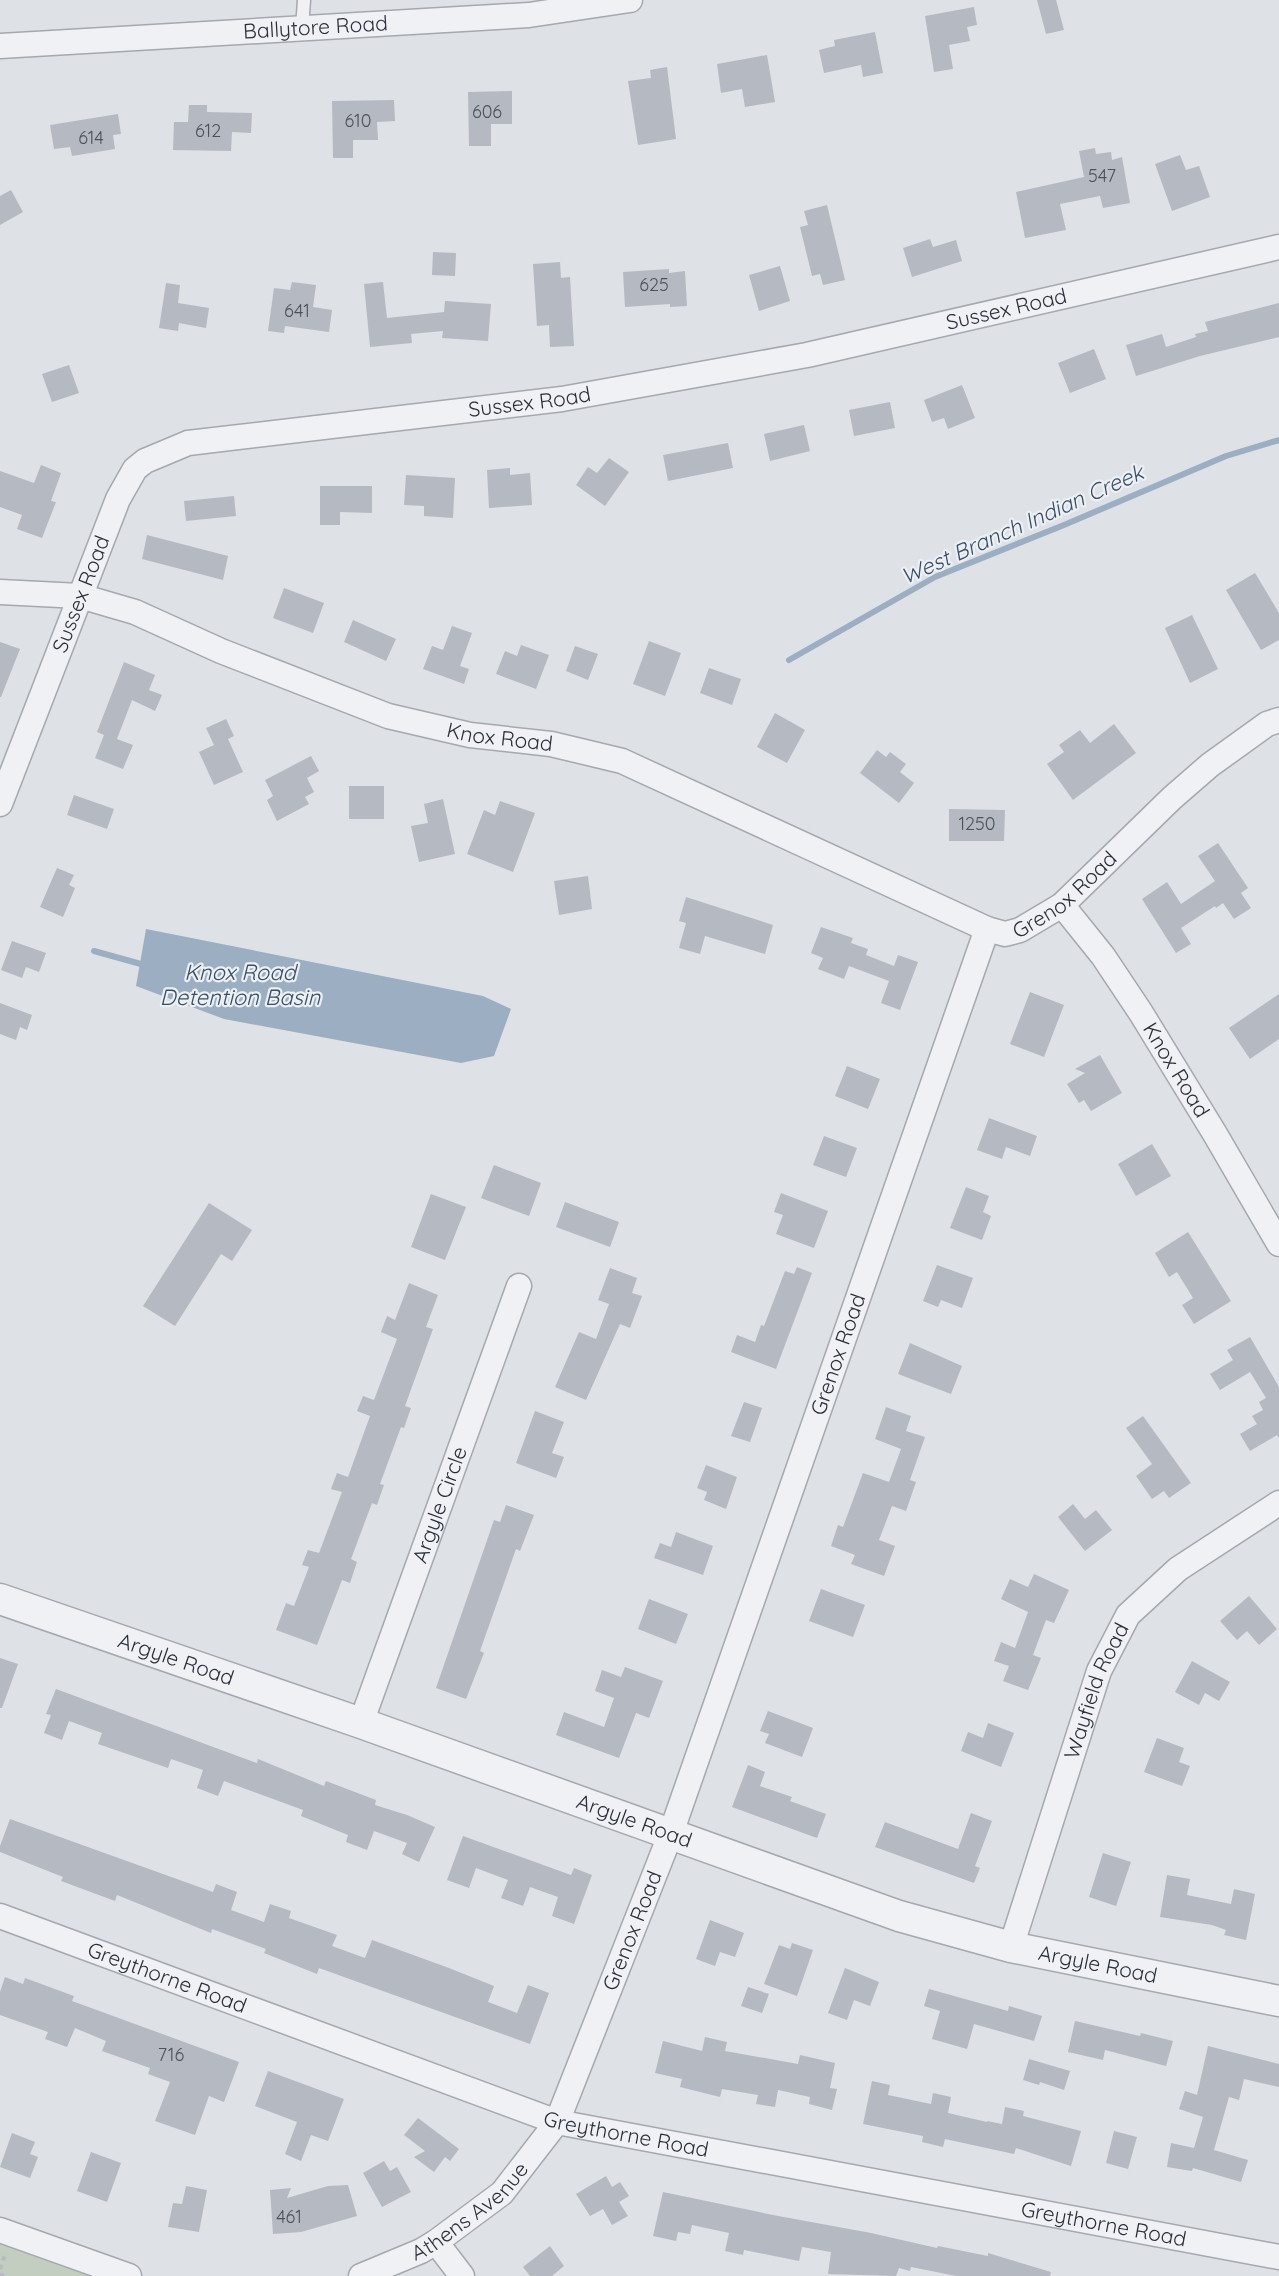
<svg xmlns="http://www.w3.org/2000/svg" width="1279" height="2276" viewBox="0 0 1279 2276" font-family="Quicksand,sans-serif">
<rect width="100%" height="100%" fill="#dee1e6"/>
<path fill="#c3cec0" d="M0,2241L97,2276H0Z"/>
<path fill="#9cafc2" d="M146,929L483,996L511,1009L494,1056L461,1063L224,1019L136,986Z"/>
<g fill="none" stroke-linecap="round" stroke-linejoin="round">
<path stroke="#9cafc2" stroke-width="6" d="M789,660L935,577L1064,525L1226,456L1279,440
M94,951L148,966"/>
</g>
<path fill="#b5bac2" d="M1037,0H1056L1064,30L1046,34Z
M974,7L977,25L967,27L970,41L949,45L953,69L934,72L925,16Z
M875,32L883,73L863,77L861,65L824,73L819,50L835,46L834,40Z
M767,55L775,102L745,107L742,89L721,93L717,64Z
M667,67L676,139L638,145L628,81L651,78L650,70Z
M512,91V124H491V146H469L468,92Z
M394,100L395,121L377,122L378,140H353V158H333L332,101Z
M189,105H207V112L252,113L251,133L232,132L231,151L173,150L174,122H188Z
M118,114L121,134L113,135L115,149L72,156L70,147L54,149L50,125Z
M1095,148L1096,154L1111,152L1112,160L1122,157L1130,203L1103,208L1100,196L1060,204L1066,230L1025,238L1016,192L1084,177L1079,151Z
M1180,155L1186,170L1199,166L1210,197L1172,211L1155,164Z
M11,190L23,212L0,225V196Z
M827,205L845,280L823,285L820,274L812,276L800,227L808,225L804,211Z
M930,239L933,247L956,240L962,261L912,277L903,248Z
M433,252L456,253L455,276L432,275Z
M560,262L561,278L570,277L574,346L550,347L549,325L537,326L533,264Z
M780,266L790,301L759,311L749,275Z
M669,269V273L685,271L687,306L670,307V304L625,307L623,272Z
M292,282L316,285L313,307L332,310L329,332L285,326L284,333L268,331L274,288L290,290Z
M383,282L387,318L444,312L445,301L491,304L488,341L442,338L443,331L411,334L412,343L370,347L364,284Z
M166,283L180,285L178,303L209,308L206,328L179,323L178,331L159,328Z
M1279,303V337L1200,356L1136,376L1126,345L1162,334L1166,347L1196,337L1195,334L1208,331L1205,322Z
M1094,349L1106,379L1070,393L1058,363Z
M69,365L79,393L52,402L42,374Z
M962,385L975,418L948,429L944,418L932,422L924,400Z
M890,402L895,428L854,436L849,410Z
M804,425L810,451L770,461L764,434Z
M728,443L733,468L668,481L663,455Z
M609,458L629,472L605,506L576,485L588,467L597,473Z
M41,465L61,473L51,501L56,502L42,538L17,529L22,515L0,507V471L34,483Z
M510,468V475L530,473L532,505L489,508L487,470Z
M406,475L455,478L453,518L424,516V506L404,505Z
M320,486H372V513L340,512V525H320Z
M234,496L236,516L186,521L184,501Z
M147,535L228,556L223,580L142,559Z
M1255,573L1279,613V640L1261,650L1226,590Z
M284,588L324,603L313,633L273,618Z
M1192,615L1218,669L1190,683L1165,628Z
M353,620L396,639L386,661L344,642Z
M452,626L472,633L460,666L469,669L464,684L423,669L432,646L443,650Z
M649,641L681,653L665,696L633,684Z
M0,642L20,649L1,697H0Z
M521,645L549,655L536,689L496,674L505,651L517,656Z
M575,646L598,654L588,680L566,671Z
M124,662L155,675L149,690L162,695L155,711L132,700L117,739L133,745L123,769L95,758L104,735L97,732Z
M709,668L741,679L732,705L700,693Z
M775,713L805,730L787,763L757,747Z
M226,719L234,736L228,739L243,772L214,785L199,752L214,745L206,728Z
M1114,724L1136,753L1073,800L1047,764L1064,752L1059,745L1080,730L1090,743Z
M877,750L886,757L890,752L906,764L900,772L914,783L899,803L860,773Z
M311,756L319,771L307,778L314,792L305,797L309,804L277,821L267,800L273,796L265,780Z
M349,786H384V819H349Z
M74,795L114,809L107,829L67,815Z
M443,799L455,854L419,862L411,826L428,823L424,804Z
M500,801L535,813L513,872L467,854L484,810L495,815Z
M949,809L1005,810L1004,841H949Z
M1218,843L1248,888L1241,893L1251,908L1234,919L1223,903L1216,908L1215,906L1181,928L1191,944L1176,953L1142,899L1167,882L1181,904L1215,881L1198,856Z
M57,868L74,875L69,885L75,888L63,917L40,907Z
M588,876L592,909L559,915L554,881Z
M686,897L773,925L765,954L705,936L700,954L679,948L686,923L679,921Z
M821,927L853,938L851,943L868,949L866,955L894,966L898,955L918,962L900,1010L881,1003L889,981L849,966L844,979L818,969L823,958L811,953Z
M12,941L46,953L39,972L26,967L22,978L1,970Z
M1030,992L1064,1005L1044,1057L1010,1044Z
M1279,994V1039L1250,1059L1229,1028Z
M0,1003L32,1015L27,1030L20,1027L16,1040L0,1034Z
M1100,1055L1122,1093L1091,1111L1084,1100L1079,1103L1067,1084L1085,1073L1075,1069Z
M847,1066L880,1079L868,1109L835,1096Z
M989,1118L1037,1136L1030,1156L1006,1147L1002,1159L977,1150Z
M824,1136L857,1148L846,1177L813,1165Z
M1152,1144L1171,1176L1136,1196L1118,1164Z
M494,1165L541,1183L529,1216L481,1198Z
M966,1187L989,1196L983,1212L991,1216L982,1240L950,1228Z
M781,1193L828,1211L814,1248L776,1234L783,1215L774,1212Z
M431,1194L466,1207L445,1260L411,1247Z
M565,1202L619,1222L610,1247L556,1227Z
M209,1203L252,1230L232,1261L221,1254L175,1326L143,1306Z
M1188,1232L1231,1301L1194,1324L1182,1305L1193,1298L1177,1272L1169,1277L1155,1253Z
M937,1265L973,1278L962,1308L941,1300L938,1307L923,1301Z
M797,1267L812,1273L776,1369L731,1352L737,1335L755,1342L761,1325L764,1326L785,1271L794,1274Z
M610,1268L637,1278L632,1293L642,1296L630,1328L620,1324L586,1400L555,1387L579,1332L596,1339L609,1304L598,1300Z
M409,1283L438,1295L426,1327L433,1329L405,1406L411,1408L404,1428L401,1427L380,1484L384,1485L377,1505L372,1503L351,1559L357,1562L350,1583L342,1580L317,1645L276,1630L286,1603L294,1606L309,1567L302,1565L308,1550L319,1553L342,1492L331,1489L337,1473L348,1477L370,1416L357,1411L363,1396L374,1400L397,1339L381,1332L387,1316L395,1320Z
M1250,1337L1279,1387V1438L1277,1435L1250,1451L1240,1434L1257,1424L1252,1416L1263,1410L1259,1402L1266,1398L1250,1372L1220,1390L1210,1374L1233,1360L1227,1350Z
M910,1343L962,1366L951,1394L898,1374Z
M744,1402L762,1408L750,1442L731,1436Z
M886,1407L911,1416L906,1431L925,1437L910,1480L916,1482L906,1511L892,1506L879,1540L895,1546L884,1576L851,1564L855,1555L831,1546L838,1525L843,1527L863,1473L889,1482L901,1449L875,1439Z
M535,1411L564,1422L552,1453L564,1457L556,1478L516,1463Z
M1143,1416L1191,1483L1169,1498L1164,1491L1152,1499L1136,1476L1152,1464L1126,1428Z
M706,1465L737,1477L726,1509L704,1500L707,1492L697,1488Z
M1073,1504L1085,1519L1096,1510L1112,1530L1085,1551L1058,1517Z
M506,1505L534,1515L520,1551L516,1549L480,1651L484,1653L466,1699L436,1688L494,1520L500,1522Z
M676,1532L713,1546L703,1575L654,1558L660,1543L671,1547Z
M1034,1574L1069,1590L1054,1623L1046,1620L1033,1655L1041,1658L1028,1690L1003,1681L1009,1666L994,1661L1001,1642L1015,1648L1028,1612L1001,1599L1010,1579L1028,1587Z
M821,1589L865,1605L853,1637L809,1621Z
M1249,1596L1277,1629L1259,1645L1247,1631L1237,1640L1220,1621Z
M649,1599L688,1614L676,1644L638,1629Z
M0,1658L18,1664L2,1708H0Z
M1192,1661L1230,1682L1219,1701L1205,1693L1199,1705L1175,1692Z
M625,1667L663,1681L649,1718L636,1713L619,1758L556,1735L564,1712L604,1727L614,1698L595,1691L602,1670L621,1677Z
M56,1689L257,1763L258,1759L324,1786L326,1781L376,1800L375,1805L407,1815L435,1827L419,1862L402,1854L407,1843L374,1831L367,1850L346,1842L348,1835L301,1816L303,1810L224,1781L218,1796L197,1788L203,1770L171,1759L168,1768L98,1744L102,1733L69,1721L62,1740L44,1733L51,1715L46,1714Z
M768,1711L813,1728L802,1757L765,1743L769,1734L760,1731Z
M988,1723L1014,1733L1001,1767L961,1751L968,1732L983,1738Z
M1157,1738L1184,1748L1179,1762L1190,1766L1182,1786L1144,1772Z
M748,1765L765,1772L760,1786L792,1797L790,1801L826,1814L817,1838L732,1807Z
M971,1813L992,1821L975,1866L980,1868L974,1883L875,1847L885,1822L958,1849Z
M10,1819L213,1892L216,1884L237,1892L231,1910L264,1922L270,1904L291,1911L289,1918L337,1935L332,1946L365,1958L372,1940L449,1968L494,1986L488,2002L517,2013L528,1985L549,1993L530,2044L319,1968L317,1974L264,1953L266,1949L212,1929L211,1933L117,1895L115,1901L61,1881L63,1877L0,1852V1846Z
M463,1836L571,1875L574,1868L592,1875L574,1924L552,1916L558,1897L530,1887L523,1906L501,1898L508,1880L476,1868L469,1888L447,1880Z
M1103,1853L1131,1862L1116,1906L1089,1897Z
M1167,1875L1190,1879L1187,1895L1231,1904L1234,1889L1255,1894L1246,1940L1224,1935L1226,1930L1212,1925L1160,1917Z
M710,1920L744,1933L735,1957L720,1952L715,1966L696,1959Z
M792,1943L813,1950L797,1996L764,1984L779,1945L790,1949Z
M845,1968L879,1982L870,2006L854,2000L847,2020L828,2013Z
M5,1977L23,1984L25,1978L74,1996L72,2001L239,2062L224,2102L209,2096L195,2135L155,2121L170,2082L148,2074L150,2068L102,2051L106,2041L75,2028L67,2047L45,2039L48,2032L0,2015V1992Z
M748,1987L769,1994L762,2013L741,2006Z
M929,1989L1008,2011L1009,2006L1042,2016L1034,2041L974,2024L967,2049L932,2039L940,2011L924,2006Z
M1075,2021L1140,2036L1141,2033L1173,2041L1166,2066L1105,2050L1103,2060L1068,2052Z
M705,2037L727,2042L725,2051L798,2064L800,2055L835,2063L830,2088L837,2089L832,2110L809,2104L810,2097L778,2090L775,2107L756,2104L758,2095L722,2089L720,2097L680,2087L682,2079L655,2073L663,2041L702,2051Z
M1208,2046L1279,2064V2087L1244,2079L1239,2100L1229,2097L1214,2150L1248,2160L1241,2182L1193,2168L1192,2171L1167,2167L1171,2143L1194,2148L1203,2117L1179,2109L1185,2091L1197,2095Z
M1029,2059L1070,2071L1064,2090L1040,2082L1039,2085L1023,2080Z
M268,2071L344,2099L328,2141L311,2135L301,2161L285,2154L297,2122L255,2106Z
M872,2081L890,2085L888,2095L931,2104L933,2093L951,2097L948,2113L987,2122V2121L1002,2124L1005,2107L1024,2111L1023,2116L1081,2131L1071,2166L1016,2148L1014,2154L945,2139L943,2147L922,2142L923,2136L863,2124Z
M418,2118L459,2149L450,2161L445,2157L434,2172L414,2157L425,2151L404,2135Z
M1114,2131L1137,2137L1128,2169L1106,2163Z
M12,2133L35,2142L30,2154L38,2157L30,2178L0,2167Z
M91,2152L121,2163L107,2202L77,2191Z
M384,2161L390,2171L397,2167L411,2192L382,2207L363,2173Z
M606,2176L612,2187L620,2182L629,2196L619,2202L628,2216L612,2225L603,2209L590,2216L576,2194Z
M348,2185L357,2216L301,2232L273,2234L270,2190L291,2188L287,2198L328,2186Z
M186,2186L207,2190L199,2232L168,2227L173,2203L182,2204Z
M663,2192L773,2215L871,2233L937,2248L938,2246L988,2256V2253L1051,2272L1050,2276H956L911,2267L910,2271L899,2268L896,2276L828,2274L831,2252L802,2247L799,2261L744,2250L743,2255L725,2251L729,2233L692,2225L690,2234L678,2232L676,2241L653,2236Z
M550,2246L564,2266L552,2276H530L523,2267Z"/>
<g fill="none" stroke-linecap="round" stroke-linejoin="round">
<defs>
<path id="service" d="M302,28L304,0"/>
<g id="minor">
<path id="s1" d="M0,46L529,15L630,0"/>
<path id="s2" d="M0,592L80,596L135,612L221,651L388,716L470,735L551,744L622,761L987,929"/>
<path id="s3" d="M0,804L118,499L135,469L145,461L188,443L562,399L807,355L1279,247"/>
<path id="s4" d="M1062,905L1103,956L1141,1013L1215,1134L1279,1244"/>
<path id="s5" d="M361,1723L519,1286"/>
<path id="s6" d="M0,1916L557,2122L1279,2257"/>
<path id="s7" d="M1011,1947L1099,1671L1128,1615L1178,1569L1279,1503"/>
<path d="M0,2230L129,2276"/>
<path d="M436,2242L462,2276"/>
<path id="s8" d="M361,2276L421,2251L436,2242L502,2193L557,2122L671,1833L987,929L1005,934L1020,930L1062,905L1172,798L1210,765L1267,724L1279,720"/>
</g>
<g id="tertiary">
<path id="s9" d="M0,1599L361,1723L899,1916L1011,1947L1279,2001"/>
</g>
</defs>
<use href="#service" stroke="#a4a8af" stroke-width="15"/>
<use href="#minor" stroke="#a4a8af" stroke-width="27"/>
<use href="#tertiary" stroke="#a4a8af" stroke-width="33"/>
<path stroke="#b8bbc0" stroke-width="4" stroke-dasharray="4.5 4.5" stroke-linecap="butt" d="M0,2269L6,2252
M0,2274L4,2276"/>
<use href="#service" stroke="#f0f1f4" stroke-width="12"/>
<use href="#minor" stroke="#f0f1f4" stroke-width="24"/>
<use href="#tertiary" stroke="#f0f1f4" stroke-width="30"/>
</g>
<g text-anchor="middle" stroke-width="4.5" stroke-linejoin="round" paint-order="stroke">
<g font-size="18" fill="#4c525c">
<text x="487" y="118">606</text>
<text x="358" y="127">610</text>
<text x="208" y="137">612</text>
<text x="91" y="144">614</text>
<text x="1102" y="182">547</text>
<text x="654" y="291">625</text>
<text x="297" y="317">641</text>
<text x="977" y="830">1250</text>
<text x="171" y="2061">716</text>
<text x="289" y="2223">461</text>
</g>
<g font-size="21" fill="#292f3a" stroke="#edf0f3">
<text dy="7" stroke="none"><textPath href="#s1" startOffset="316">Ballytore Road</textPath></text>
<text dy="7" stroke="none"><textPath href="#s3" startOffset="1251">Sussex Road</textPath></text>
<text dy="7" stroke="none"><textPath href="#s3" startOffset="765">Sussex Road</textPath></text>
<text dy="7" stroke="none"><textPath href="#s3" startOffset="225">Sussex Road</textPath></text>
<text dy="7" stroke="none"><textPath href="#s2" startOffset="525">Knox Road</textPath></text>
<text dy="7" stroke="none"><textPath href="#s8" startOffset="1614">Grenox Road</textPath></text>
<text dy="7" stroke="none"><textPath href="#s4" startOffset="201">Knox Road</textPath></text>
<text dy="7" stroke="none"><textPath href="#s8" startOffset="1072">Grenox Road</textPath></text>
<text dy="7" stroke="none"><textPath href="#s5" startOffset="232">Argyle Circle</textPath></text>
<text dy="7" stroke="none"><textPath href="#s9" startOffset="186">Argyle Road</textPath></text>
<text dy="7" stroke="none"><textPath href="#s7" startOffset="270">Wayfield Road</textPath></text>
<text dy="7" stroke="none"><textPath href="#s9" startOffset="672">Argyle Road</textPath></text>
<text dy="7" stroke="none"><textPath href="#s8" startOffset="460">Grenox Road</textPath></text>
<text dy="7" stroke="none"><textPath href="#s9" startOffset="1158">Argyle Road</textPath></text>
<text dy="7" stroke="none"><textPath href="#s6" startOffset="178">Greythorne Road</textPath></text>
<text dy="7" stroke="none"><textPath href="#s6" startOffset="664">Greythorne Road</textPath></text>
<text dy="7" stroke="none"><textPath href="#s8" startOffset="128">Athens Avenue</textPath></text>
<text dy="7" stroke="none"><textPath href="#s6" startOffset="1150">Greythorne Road</textPath></text>
</g>
<g font-size="22" font-style="italic" fill="#384e6a" stroke="#edf0f3">
<text transform="translate(1022 524) rotate(-24)" y="8">West Branch Indian Creek</text>
<text x="240" y="980">Knox Road<tspan x="240" dy="25">Detention Basin</tspan></text>
</g>
</g>
</svg>
